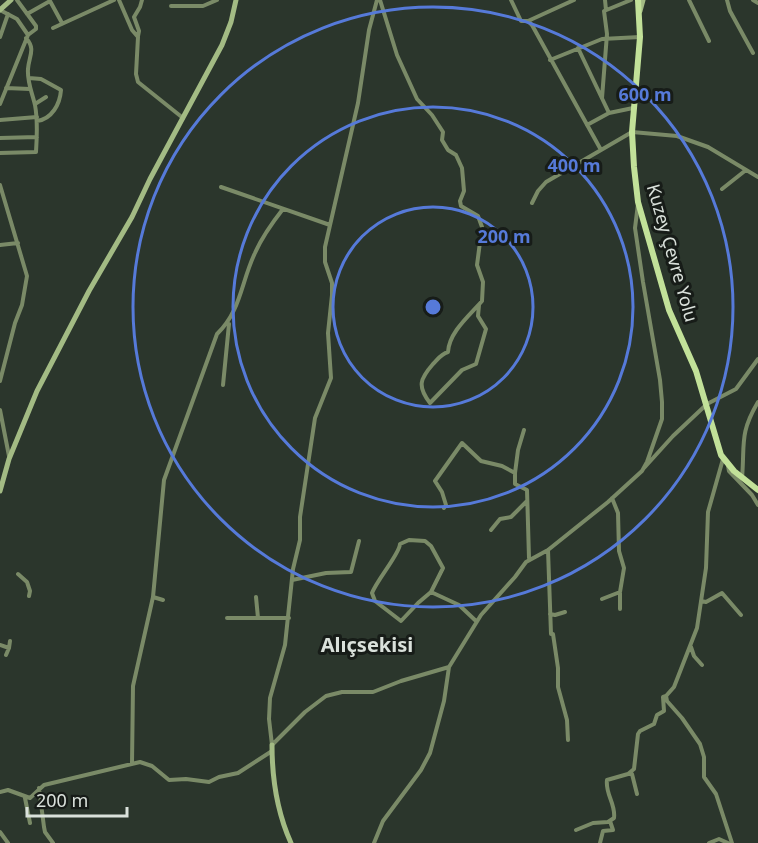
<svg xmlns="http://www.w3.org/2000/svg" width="758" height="843" viewBox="0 0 758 843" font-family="'Noto Sans',sans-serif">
<rect width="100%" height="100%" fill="#2b362c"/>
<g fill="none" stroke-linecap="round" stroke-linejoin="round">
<path stroke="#7a8a67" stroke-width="4" d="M17,0L36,26V29L28,35
M119,0L132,30L138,37L136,74L138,82L183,118
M380,0L397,55L417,99L432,115L443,132L442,140L448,150L456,155L462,168L464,191L460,201L461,206L478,216L482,227L477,265L483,282L482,301C470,315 449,332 448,352C441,354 438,359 433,364C420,379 417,386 430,403L462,370L476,364L486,329L478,316L479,305
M511,0L521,21H528L532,25L601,150
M605,0L606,10
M689,0L709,41
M727,0L730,11L753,53
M753,0L758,3
M50,1L62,23
M171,6H203L217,0
M27,14L50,1
M528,21L574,0
M53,28L114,0
M138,36L139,31L134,17L140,7L142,0
M0,37L8,14
M578,48L609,113
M550,60L602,39L640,37
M29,78L41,79L61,90C60,104 52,119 37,121
M6,88L30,89
M602,98L607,34L604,11L631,0
M0,104L28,35L17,19L0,10
M35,104L46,97
M0,120L37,117
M587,125L609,113L633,108
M0,138L37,137
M0,153L36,152C37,137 38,121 35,105C32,92 27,82 28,69C29,56 36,49 26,38
M0,185L27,276L22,305L15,323L0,381
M221,187L330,225
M722,189L746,170
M532,203L538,191L546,182L632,132L677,136L708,147L758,177
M0,245L18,243
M223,385L229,324
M0,410L9,456
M723,459L708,512L706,568L697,628L674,687L666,696L667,701L682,718L700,744L704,757V777L716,794L732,843
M728,466L729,471L752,495L758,505
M644,468L673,436L707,404L736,389L758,359
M515,473L518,450L524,430
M742,478C745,444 739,434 758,402
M444,508L446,505L442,492L435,481L462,443L481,461L502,466L515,473V484L527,490L529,558
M491,530L500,519L511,517L527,501
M409,540L425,541L431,546L443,568L431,592L418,603L401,621L375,601L372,593C377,580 400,553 400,544Z
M548,550L551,634H553L558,668V687L567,720L568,740
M18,574L27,582L30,591L29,596
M292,580L326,573L351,572L359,541
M431,592L459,605L476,621
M153,597L163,600
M256,597L258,618
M602,599L620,592L624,568L619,551L618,513L612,498
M701,601L706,602L722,593L741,615
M620,609V593
M550,614L555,615L565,612
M227,618H289
M0,645L9,648L10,641
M691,647L694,656L702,665
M6,655L9,648
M273,744L305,712L326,696L342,692H373L401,681L449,667L481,615L515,577L526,562L548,550L608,502L642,471L647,462L662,419V402L660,380L643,282L635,228L638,204
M272,745L269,719L270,698L285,645L293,569L300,540V517L315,418L331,378L328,333L332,295V283L325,262V247L358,103L369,30L377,0
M132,763L133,686L153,597L164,480L217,334C241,311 241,282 255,253C262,237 272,223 283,209
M629,774H632L637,794
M39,788L44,827L45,832L53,843
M0,792L8,790L30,798L44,785L140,762L152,766L169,780L186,779L209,782L219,777L238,773L272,751
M25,798L30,823
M576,830L593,823L608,822L614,818C616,804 605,794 607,780L628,774L634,769L638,734L640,731L654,724L657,715L664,711L663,697L666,696
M0,832L8,843
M374,843L383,821L421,770L430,753L444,701L449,667
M600,843L603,831L613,830L610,821
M709,843L719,839L728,843"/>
<path stroke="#a3bb84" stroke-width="5" d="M0,10L11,0
M640,11L643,0
M0,491L9,459L37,391L89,291L132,217L150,179L222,45L231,22L236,0
M272,745C272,779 277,812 291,843"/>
<path stroke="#c2e199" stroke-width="6" d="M638,0L640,37L632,132L634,167L638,202L669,310L696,371L721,455L734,471L758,490"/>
</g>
<g fill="none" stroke="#567ad9" stroke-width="3">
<circle cx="433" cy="307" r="100"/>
<circle cx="433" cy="307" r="200"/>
<circle cx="433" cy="307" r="300"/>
</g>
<g text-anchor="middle" stroke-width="6" stroke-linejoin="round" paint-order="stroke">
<g font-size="18" fill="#dae1db" stroke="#171c18">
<text transform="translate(672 253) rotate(74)" y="6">Kuzey Çevre Yolu</text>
</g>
<g font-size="20" font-weight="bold" fill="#dae1db" stroke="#171c18">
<text x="367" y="652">Alıçsekisi</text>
</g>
</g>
<circle cx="433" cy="307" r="9" fill="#567ad9" stroke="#171c18" stroke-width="3"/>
<g font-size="18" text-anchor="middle" font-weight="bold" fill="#567ad9" stroke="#171c18" stroke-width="6" stroke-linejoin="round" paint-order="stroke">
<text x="645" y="101">600 m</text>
<text x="574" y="172">400 m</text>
<text x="504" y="243">200 m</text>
</g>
<path d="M27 807v9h100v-9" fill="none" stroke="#dae1db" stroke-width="3"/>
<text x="36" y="807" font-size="18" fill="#dae1db" stroke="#171c18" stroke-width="4.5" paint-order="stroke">200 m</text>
</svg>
